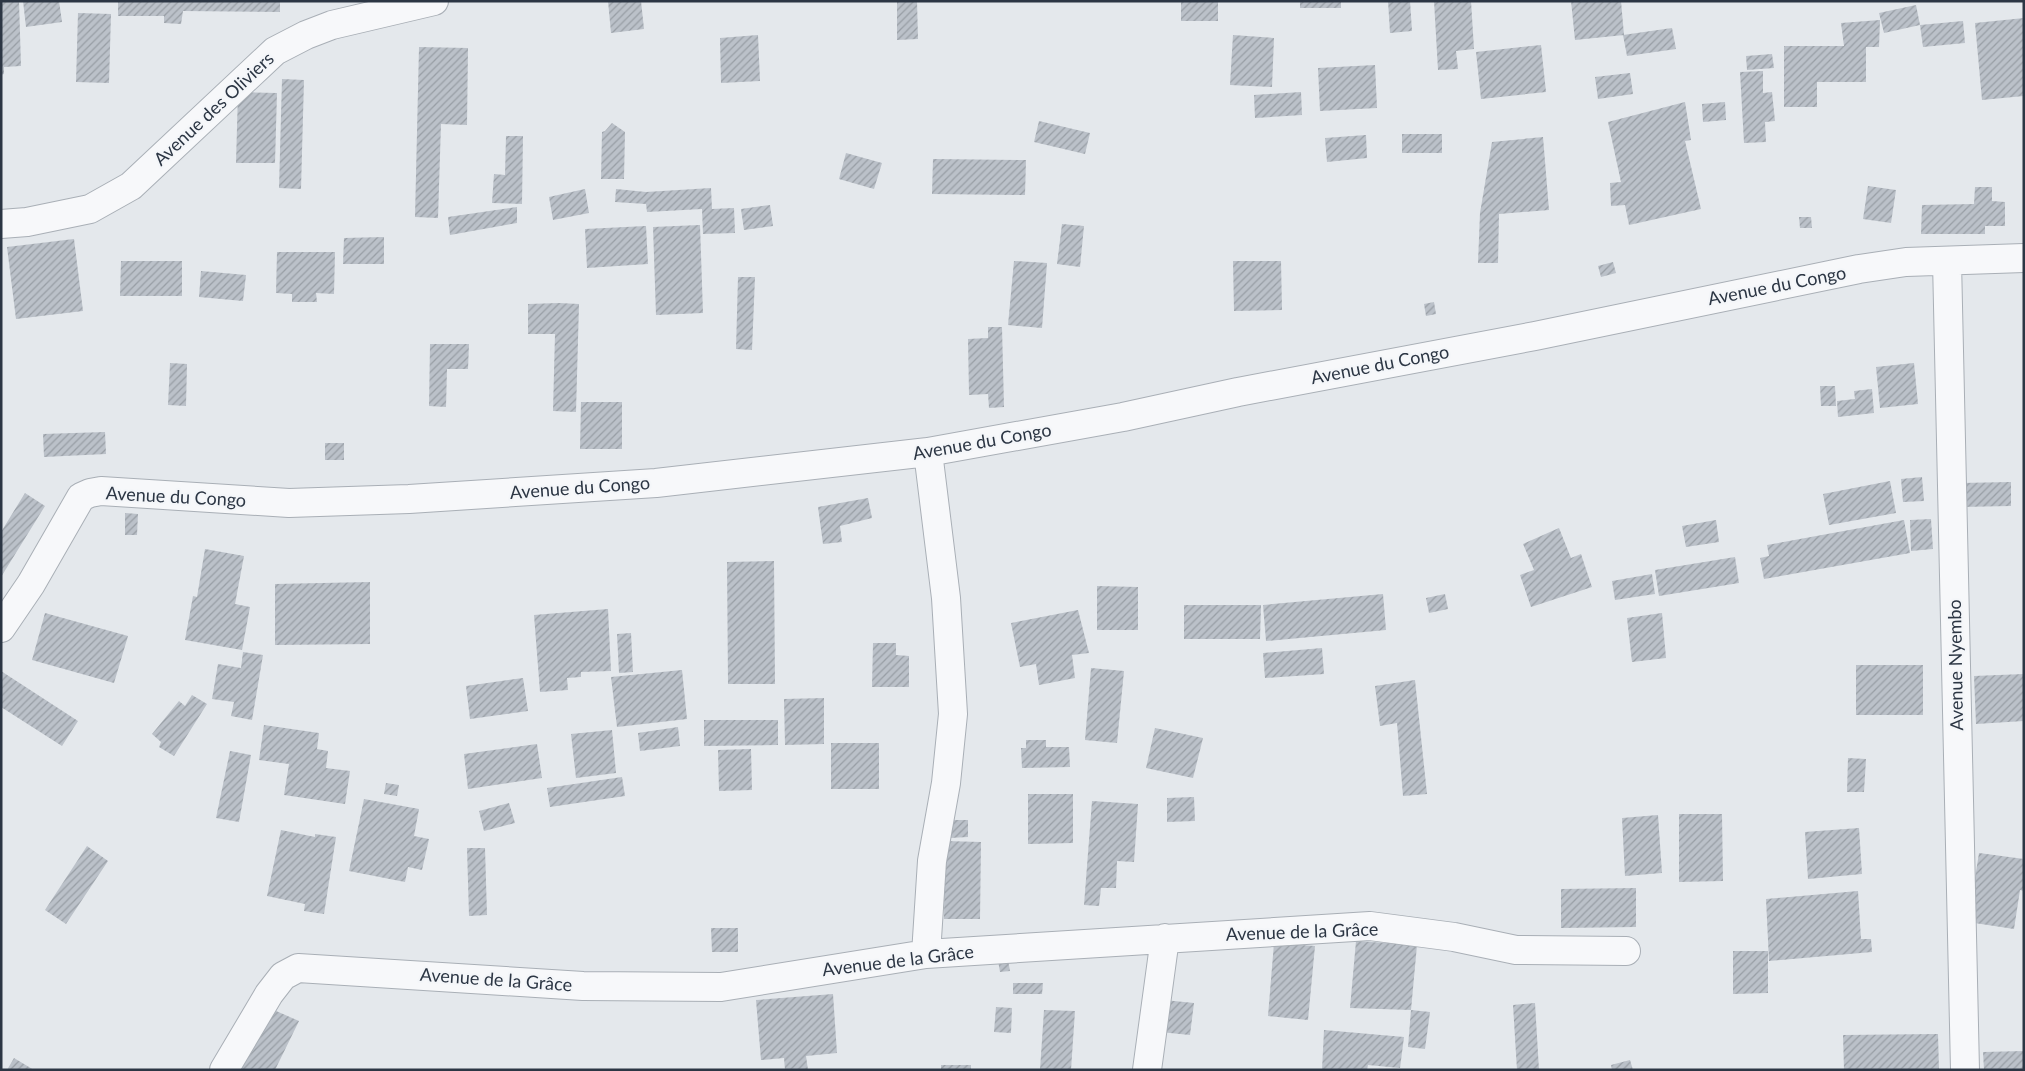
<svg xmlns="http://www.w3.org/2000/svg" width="2025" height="1071" viewBox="0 0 2025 1071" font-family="Lato,sans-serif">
<defs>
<pattern id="building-hatch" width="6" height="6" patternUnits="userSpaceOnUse" patternTransform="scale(1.25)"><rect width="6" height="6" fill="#bbc1c9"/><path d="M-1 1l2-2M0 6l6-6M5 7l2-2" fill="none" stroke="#989ea5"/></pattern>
</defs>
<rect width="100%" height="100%" fill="#e4e8ec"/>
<path fill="url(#building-hatch)" d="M1,1H19L21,66L4,67V74L1,75Z
M23,1H59L62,22L26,27Z
M118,1H280V12L183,11L181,24L164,23V16H118Z
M608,1H641L644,29L611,33Z
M897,1H917L918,39L897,40Z
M1181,1H1218V21H1181Z
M1300,1H1341V8H1300Z
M1388,1H1410L1412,31L1390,33Z
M1434,1H1471L1474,49L1456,51L1458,69L1438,70Z
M1571,1H1621L1624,35L1575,40Z
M1916,5L1920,25L1884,33L1879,13Z
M78,13L111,14L109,83L76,82Z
M2024,18V96L1982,100L1975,23Z
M1880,20L1879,47H1866V82H1817V107H1784V46H1844L1841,23Z
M1963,21L1965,43L1923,47L1920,25Z
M1672,28L1676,49L1627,56L1623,35Z
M758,35L760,81L721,83L720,38Z
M1233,35L1274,38L1272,87L1230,85Z
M1541,45L1546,92L1481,99L1476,52Z
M419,47L468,48L467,125L441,124L438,218L415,217Z
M1772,54L1774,68L1747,70L1746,56Z
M1375,65L1377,108L1320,111L1318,68Z
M1763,71V93L1772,92L1775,121L1765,122L1766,142L1744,143L1740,72Z
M1630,73L1633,94L1598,99L1595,77Z
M282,79L304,80L301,189L279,188Z
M238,92L277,93L275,163H236Z
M1301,92L1302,115L1255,118L1254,95Z
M1685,102L1691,140L1685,141L1701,209L1629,225L1625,205L1611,206L1610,183L1621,182L1608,122Z
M1725,102L1726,120L1703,122L1702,104Z
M1039,121L1090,133L1085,154L1034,142Z
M612,123L625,132L624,179H601L602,132L605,131Z
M1402,134H1442V153H1402Z
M1366,135L1367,158L1327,162L1325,138Z
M506,136H523L522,204L492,203L494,174L505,175Z
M1543,137L1549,210L1499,214L1498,263H1478L1480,213L1492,142Z
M846,153L882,163L874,189L839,179Z
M933,159L1026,160L1025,195L932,194Z
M1868,186L1896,190L1891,223L1863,219Z
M1975,187H1992V201L2005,202V226H1985V234H1921L1922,205L1974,204Z
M711,188L712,209L734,208L735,233L703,234L702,209L647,212L646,204L615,202L616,189L646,192Z
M585,189L589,213L553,220L549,197Z
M770,205L773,226L744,230L741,209Z
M517,207V223L450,235L448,217Z
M1799,217H1811L1812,228H1800Z
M1062,224L1084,226L1080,267L1057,264Z
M700,225L703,313L656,315L653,227Z
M646,226L648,264L587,268L585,229Z
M384,237V264H343L344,238Z
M74,239L83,311L16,319L7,247Z
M277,252H335L334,294L316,293L317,302H292V294L276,293Z
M121,261H182V296H120Z
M1014,261L1047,263L1042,328L1008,325Z
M1233,261H1281L1282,310L1234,311Z
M1613,262L1616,273L1601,277L1598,266Z
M201,271L246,275L243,301L199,297Z
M738,277H755L752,350L736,349Z
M1434,302L1436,314L1426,316L1424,304Z
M559,303L579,304L576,412L553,411L555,334H528V304Z
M988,327H1002L1004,407L989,408L988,394L969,395L968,339L988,338Z
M430,344H469L468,369H447L446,407L429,406Z
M170,363L187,364L186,406L168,405Z
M1914,363L1918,404L1880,408L1876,367Z
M1820,386H1835L1836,406H1821Z
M1872,389L1874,413L1838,417L1837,401L1855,399L1854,391Z
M581,402H622V449H580Z
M105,432L106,454L44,457L43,434Z
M325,443H344V460H325Z
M1922,477L1924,501L1903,502L1901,479Z
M1890,481L1896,513L1829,525L1823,494Z
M2011,482V506L1961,507V483Z
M25,493L45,506L1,577V532Z
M868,498L872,518L840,526L842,542L823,544L818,507Z
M125,513L138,514L137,535H125Z
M1931,519L1933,549L1911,551L1910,520Z
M1716,520L1719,542L1686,547L1682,526Z
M1904,520L1910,553L1764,579L1760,558L1769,556L1767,545Z
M1559,528L1571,558L1581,554L1592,587L1531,607L1520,575L1534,570L1523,544Z
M205,549L244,556L235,604L250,607L242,650L185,640L193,596L197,597Z
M1735,557L1739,583L1659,596L1655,570Z
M774,561L775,684H728L727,562Z
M1652,574L1655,594L1615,600L1612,581Z
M370,582V644L275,645V584Z
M1097,586L1138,587V630H1097Z
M1383,594L1386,630L1266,641L1263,605Z
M1445,594L1448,609L1429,613L1426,598Z
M1184,605H1261L1260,639H1184Z
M608,609L611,671L581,672V677L567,678L568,690L540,692L534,615Z
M1078,610L1089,653L1072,655L1075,678L1039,685L1036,664L1020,667L1011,623Z
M45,613L128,636L114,683L32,660Z
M1662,613L1666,658L1632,662L1627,618Z
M631,633L633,672L619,673L617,634Z
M873,643H896V655L909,656V687H872Z
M1322,648L1324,674L1265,678L1263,653Z
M243,652L263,655L252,720L231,716L234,702L212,699L218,664L241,668Z
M1856,665H1923V715H1856Z
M1091,668L1124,671L1117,743L1085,740Z
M682,670L687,719L617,727L611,677Z
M1,671L78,721L62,746L1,707Z
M2024,674V721L1976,724L1974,676Z
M523,678L528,711L470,719L466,686Z
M1415,680L1427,794L1403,796L1397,723L1380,726L1375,686Z
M192,695L207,704L174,756L159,747L161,742L152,734L179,701L185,706Z
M824,698V744L785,745L784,699Z
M704,720H778V745L704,746Z
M264,725L319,733L317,749L328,751L326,768L350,771L345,804L284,795L289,764L259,760Z
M678,727L680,746L640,751L638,733Z
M1155,728L1203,738L1193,778L1146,768Z
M612,730L616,773L576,778L571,734Z
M1026,740H1046V747H1069L1070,767L1022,768L1021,748H1026Z
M831,743H879V789H831Z
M537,744L542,778L468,789L464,754Z
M751,749L752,790L719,791L718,750Z
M230,751L251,755L239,822L216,818Z
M1848,758L1866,759L1864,792H1847Z
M622,777L625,796L550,807L547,788Z
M386,783L399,785L397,796L384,794Z
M1028,794H1073V843L1028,844Z
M1194,797L1195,821L1167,822V798Z
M364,799L419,809L414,836L429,839L422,870L408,867L405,882L349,871Z
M1092,801L1138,804L1134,862L1117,861L1116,888H1101L1099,906L1084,905Z
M509,803L515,823L484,831L479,811Z
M1679,814H1722L1723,881L1679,882Z
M1658,815L1662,873L1625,876L1622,818Z
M949,820H968V837L950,838Z
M1859,828L1862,874L1808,879L1805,832Z
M281,830L315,837V834L336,837L324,914L304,911L305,904L267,896Z
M945,841L981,842L980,919H944Z
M87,846L108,861L66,924L45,910Z
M467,848H485L487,915L469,916Z
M1979,853L2024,859V891L2020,890L2014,929L1968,922Z
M1636,888V927L1561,928V889Z
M1858,891L1861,939H1871L1872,952L1769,961L1766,899Z
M711,928H738V952H712Z
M1356,941L1417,945L1411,1010L1350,1008Z
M1274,943L1315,946L1308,1020L1268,1016Z
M1733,951H1768V993L1733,994Z
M1007,954L1010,971L1000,972L997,955Z
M1013,983H1043L1042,994H1013Z
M833,994L837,1053L806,1056L808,1070H785L784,1058L761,1060L756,1000Z
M1164,1000L1194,1003L1190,1035L1160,1032Z
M1535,1003L1539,1070H1517L1513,1005Z
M267,1007L299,1021L275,1070H233Z
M996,1007L1012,1008L1011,1033L994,1032Z
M1044,1010L1075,1011L1071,1070H1040Z
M1411,1010L1430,1012L1425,1049L1408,1047Z
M1324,1030L1404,1037L1400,1068L1368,1065L1367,1070H1322Z
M1938,1034L1939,1070H1844L1843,1035Z
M2024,1051V1070H1984L1983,1052Z
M14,1058L34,1070H7Z
M1630,1060L1633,1070H1612L1611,1065Z
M941,1065H971V1070H941Z"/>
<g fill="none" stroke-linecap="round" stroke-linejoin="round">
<defs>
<path id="minor" d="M1,224L27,222L90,209L131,186L275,51L306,35L332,25L434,1
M1947,261L1965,1070
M1,628L31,584L81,497L90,493L101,491L289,503L409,499L656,483L928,452L1123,417L1238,392L1535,336L1859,269L1906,262L2024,258
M926,954L932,861L946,783L953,714L946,598L928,452
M224,1070L269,994L283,976L298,968L583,986L721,987L926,954L1370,926L1454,937L1516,950L1626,951
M1147,1070L1165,938"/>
</defs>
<use href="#minor" stroke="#a9afb6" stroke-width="30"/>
<use href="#minor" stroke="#f7f8fa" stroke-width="28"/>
</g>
<g text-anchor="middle" stroke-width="4.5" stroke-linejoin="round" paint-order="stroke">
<g font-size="18" fill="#2c3644" stroke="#f4f6f9">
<text transform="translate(214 109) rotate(-43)" y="6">Avenue des Oliviers</text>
<text transform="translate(1777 286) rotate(-11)" y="6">Avenue du Congo</text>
<text transform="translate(1380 365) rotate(-11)" y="6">Avenue du Congo</text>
<text transform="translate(982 442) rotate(-10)" y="6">Avenue du Congo</text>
<text transform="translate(580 488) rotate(-4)" y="6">Avenue du Congo</text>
<text transform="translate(176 497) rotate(3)" y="6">Avenue du Congo</text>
<text transform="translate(1956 665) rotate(-91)" y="6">Avenue Nyembo</text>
<text transform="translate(1302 932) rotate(-2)" y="6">Avenue de la Grâce</text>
<text transform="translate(898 961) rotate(-7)" y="6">Avenue de la Grâce</text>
<text transform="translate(496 980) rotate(4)" y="6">Avenue de la Grâce</text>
</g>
</g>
<rect width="2025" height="1071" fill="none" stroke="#2c3644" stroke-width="5"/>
</svg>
